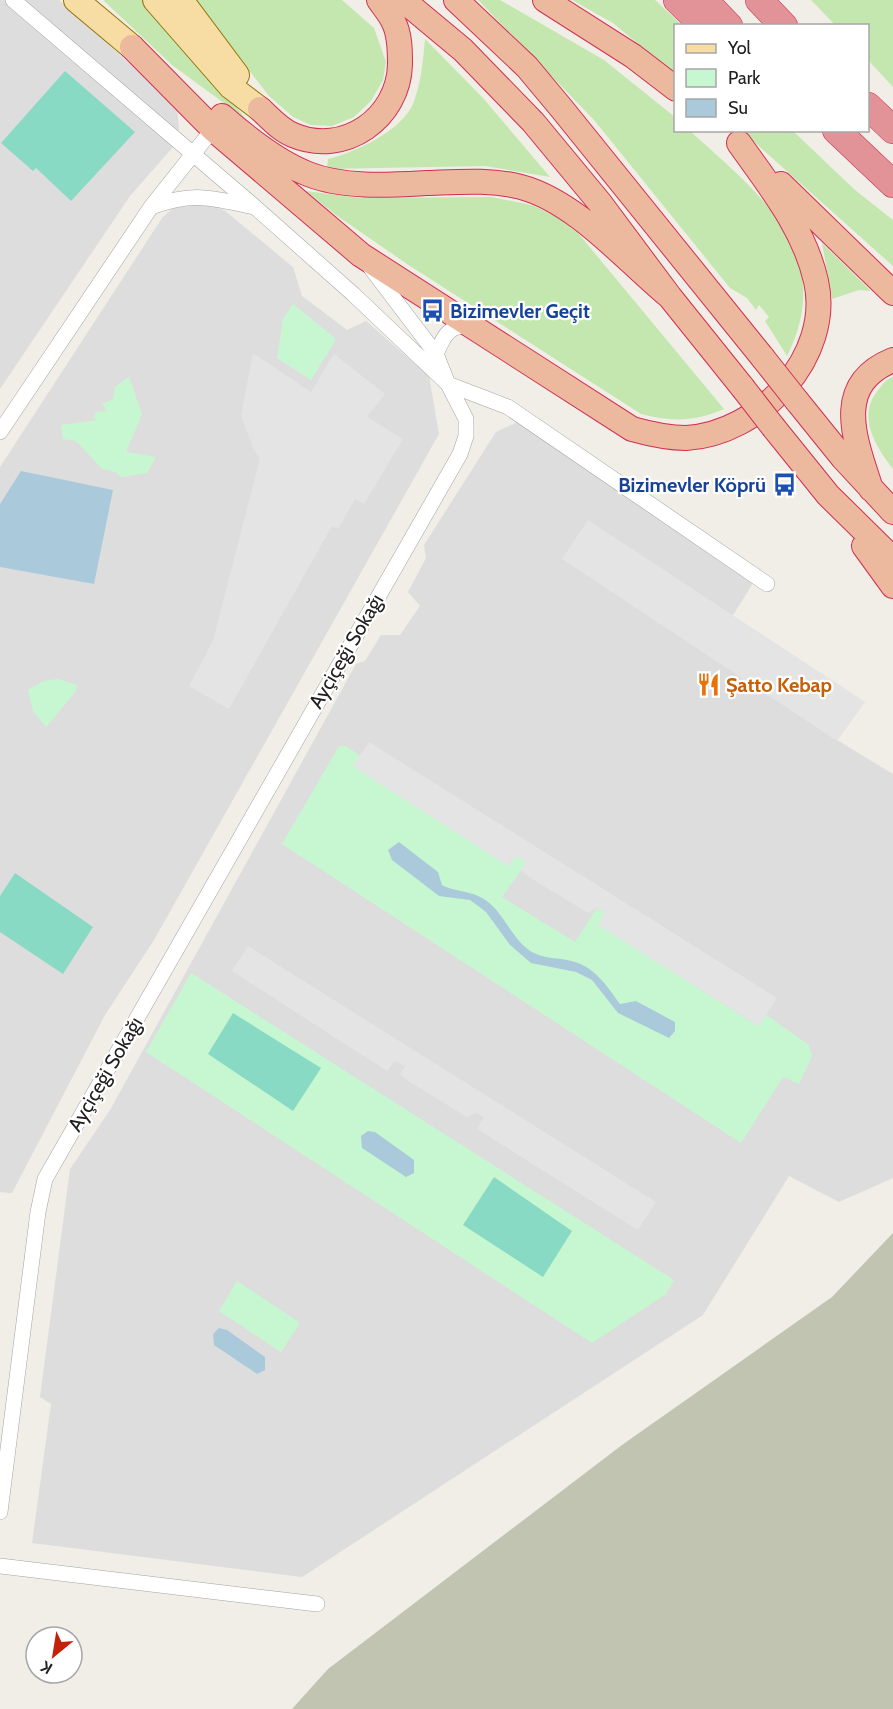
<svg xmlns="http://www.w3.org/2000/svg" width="893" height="1709" viewBox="0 0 893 1709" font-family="Cabin,sans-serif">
<rect width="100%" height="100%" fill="#f0eee7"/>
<path fill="#dedddd" d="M0,0H59L177,106L179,129L173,147L130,196L0,389Z
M207,204L224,210L293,267L302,296L347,330L366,321L429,376L439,434L154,940L105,1015L12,1193L0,1192V467L162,218L173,208Z
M520,421L753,583L732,617L865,702L837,740L893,774V1178L839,1202L789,1176L703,1315L302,1577L32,1543L51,1404L40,1397L70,1169L110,1110L356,664L365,661L381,635H400L420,606L408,592L426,558L424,545L496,432Z"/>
<path fill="#c2c4b2" d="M893,1233V1709H292L328,1669L622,1445L832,1297Z"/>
<path fill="#c4e7b0" d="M103,0H147L247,120L172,65Z
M194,0H342L374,28L386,62L383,80L371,101L354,117L332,126L311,125L293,117L269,96Z
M478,0H500L604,60L675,117L676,130L690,131C760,194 838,254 787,356L765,321L769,317L759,305L756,310L747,298L730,288L594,120Z
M572,0H655L682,25L676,26L675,75L613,23Z
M811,0H893V87L868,60V26L835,25Z
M425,39L483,98L550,177L485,166L327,169L328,159C356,152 401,131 413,104C421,84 423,60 425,39Z
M742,131H793L855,190L893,220V266Z
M306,191L360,198L491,197L532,205L557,217L578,233L724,409C694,422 671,422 641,414L407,264L336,215Z
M822,243L871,291L859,290L832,299Z
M893,377V469C875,446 856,415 879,389C883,384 886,379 893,377Z"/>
<path fill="#c7f7d0" d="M293,304L336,339L311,380L277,358L283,319Z
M129,377L142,414L126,452L156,457L147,473L121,477L116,472L102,469L76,441L63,439L61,425L97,420L94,417L96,412L107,411L102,404L113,399L115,387Z
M58,679L77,685L76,691L46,727L33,711L28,690L44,681Z
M339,746H346L360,756L353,766L509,866L516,856L527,862L502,897L575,942L597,908L605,913L598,925L758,1026L765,1014L809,1045L812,1056L799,1084L783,1077L741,1143L282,844Z
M191,973L674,1280L666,1294L592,1343L146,1052Z
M237,1281L300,1323L281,1352L219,1311Z"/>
<path fill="#89dac4" d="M65,71L135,132L71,201L36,168L33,171L1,143Z
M15,873L93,927L63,974L0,932V896Z
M233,1013L321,1068L293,1111L208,1054Z
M494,1177L572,1231L543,1277L463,1225Z"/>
<path fill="#e4e4e4" d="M253,353L311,392L334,354L385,394L367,417L403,439L364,504L355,499L338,529L332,526L229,709L189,686L213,641L260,458L254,450L241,416Z
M588,520L865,702L837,741L562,559Z
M369,742L777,998L759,1026L598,925L605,912L597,908L588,913L529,877L521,870L526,862L516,856L508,866L353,766Z
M248,946L656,1202L638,1230L477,1129L484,1117L476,1113L467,1117L408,1081L400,1074L405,1066L395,1061L387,1071L232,971Z"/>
<path fill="#aacadb" d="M21,471L113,490L94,584L0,567V504Z
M399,842L438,872L442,885C457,893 474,890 488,902C506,916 513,942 534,953C548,960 564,957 578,963C597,970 609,989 620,1004L636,1001L675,1022V1031L669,1038L618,1013L592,980L576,972L531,963L510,945L486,912L470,900L439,896L392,860L388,850Z
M368,1131L375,1132L414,1160V1173L406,1177L362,1148L361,1136Z
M219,1328L227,1330L265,1357V1370L257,1374L214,1345L213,1334Z"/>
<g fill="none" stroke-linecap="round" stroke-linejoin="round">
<defs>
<path id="minor" d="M151,207C195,191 210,198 255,207
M370,267L436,354L448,384L508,407L767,584
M436,354C444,336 448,326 468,325
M0,432L151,207L213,129
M0,1512L38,1212L45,1179L460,454L466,436V419L448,384L353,294L255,207L13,0
M0,1566L317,1604"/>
<path id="primary" d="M76,0L132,47
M155,0L231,87L260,109
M181,0L237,75"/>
<path id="trunk" d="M403,0L463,50L533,122L600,203L670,297L743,388
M456,0L527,67L562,109L763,358
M545,0L633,56L676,89
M132,47L213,129L361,255L632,429C650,434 667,438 686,438C760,434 833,356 816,281C804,228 770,187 739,143
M260,109C270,118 280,130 293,135C344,157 399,118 400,64C400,51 400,35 394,23C391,15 384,7 379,0
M222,116C247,138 277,162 308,174C343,188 389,185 426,183C457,182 491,179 521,187C577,202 626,261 670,297
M781,184L893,293
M797,401L843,458L893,512
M774,428L828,495L893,559
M871,489C856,442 831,385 893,360
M864,546L893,586"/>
<path id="motorway" d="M677,0L704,26
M704,0L729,26
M759,0L784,26
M868,106L893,130
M836,130L893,184"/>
</defs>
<use href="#minor" stroke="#a4a4a4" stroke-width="16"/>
<use href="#primary" stroke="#937508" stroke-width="26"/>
<use href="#trunk" stroke="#d13054" stroke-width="26"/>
<use href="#motorway" stroke="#d13054" stroke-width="28"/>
<use href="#minor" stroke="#fff" stroke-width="15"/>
<use href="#primary" stroke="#f7dda4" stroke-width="24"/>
<use href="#trunk" stroke="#ecb89e" stroke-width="24"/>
<use href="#motorway" stroke="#e29398" stroke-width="27"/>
<defs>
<path id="trunk-bridge" d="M763,358L797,401
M743,388L774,428"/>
</defs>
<use href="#trunk-bridge" stroke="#d13054" stroke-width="26" stroke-linecap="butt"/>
<use href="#trunk-bridge" stroke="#ecb89e" stroke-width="24"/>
</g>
<defs>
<symbol id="bus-bare" viewBox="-9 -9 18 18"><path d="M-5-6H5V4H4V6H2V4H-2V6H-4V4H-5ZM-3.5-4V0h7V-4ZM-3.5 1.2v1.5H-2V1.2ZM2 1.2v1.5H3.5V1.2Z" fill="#1a4fb4" stroke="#fff" stroke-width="2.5" paint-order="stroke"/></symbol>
<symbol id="restaurant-bare" viewBox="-9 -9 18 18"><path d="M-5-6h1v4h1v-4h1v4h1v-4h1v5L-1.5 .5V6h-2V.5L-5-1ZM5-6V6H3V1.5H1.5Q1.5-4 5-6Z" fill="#e8710a" stroke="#fff" stroke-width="2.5" paint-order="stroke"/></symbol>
</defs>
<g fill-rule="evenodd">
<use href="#bus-bare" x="416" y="294" width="33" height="33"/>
<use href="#bus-bare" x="768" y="468" width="33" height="33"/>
<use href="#restaurant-bare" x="692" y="668" width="33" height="33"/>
</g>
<g text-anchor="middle" stroke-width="4.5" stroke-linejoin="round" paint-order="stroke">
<g font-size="20" font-weight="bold" fill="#164399" stroke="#fff" text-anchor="start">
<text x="450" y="318">Bizimevler Geçit</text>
<text x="766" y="492" text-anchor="end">Bizimevler Köprü</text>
</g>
<g font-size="20" fill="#202020" stroke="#fff">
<text transform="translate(346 651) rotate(-60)" y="7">Ayçiçeği Sokağı</text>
<text transform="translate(105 1074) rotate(-60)" y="7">Ayçiçeği Sokağı</text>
</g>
<g font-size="20" font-weight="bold" fill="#c56008" stroke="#fff" text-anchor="start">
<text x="726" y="692">Şatto Kebap</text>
</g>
</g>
<rect x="674" y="24" width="195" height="108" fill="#ffffff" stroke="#a6a6a6" stroke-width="1.5"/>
<rect x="686" y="44" width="30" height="9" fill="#f7dda4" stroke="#a6a6a6" stroke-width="1.5"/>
<text x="728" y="54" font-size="18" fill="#202020">Yol</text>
<rect x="686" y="69" width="30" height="18" fill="#c7f7d0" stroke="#a6a6a6" stroke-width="1.5"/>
<text x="728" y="84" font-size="18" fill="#202020">Park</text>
<rect x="686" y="99" width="30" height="18" fill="#aacadb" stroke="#a6a6a6" stroke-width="1.5"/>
<text x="728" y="114" font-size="18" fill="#202020">Su</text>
<g transform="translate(54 1655) rotate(210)"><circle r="28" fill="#ffffff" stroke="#a6a6a6" stroke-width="1.5"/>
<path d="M0-4.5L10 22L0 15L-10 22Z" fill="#c4210b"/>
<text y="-9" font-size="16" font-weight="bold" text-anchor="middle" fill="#202020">K</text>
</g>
</svg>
